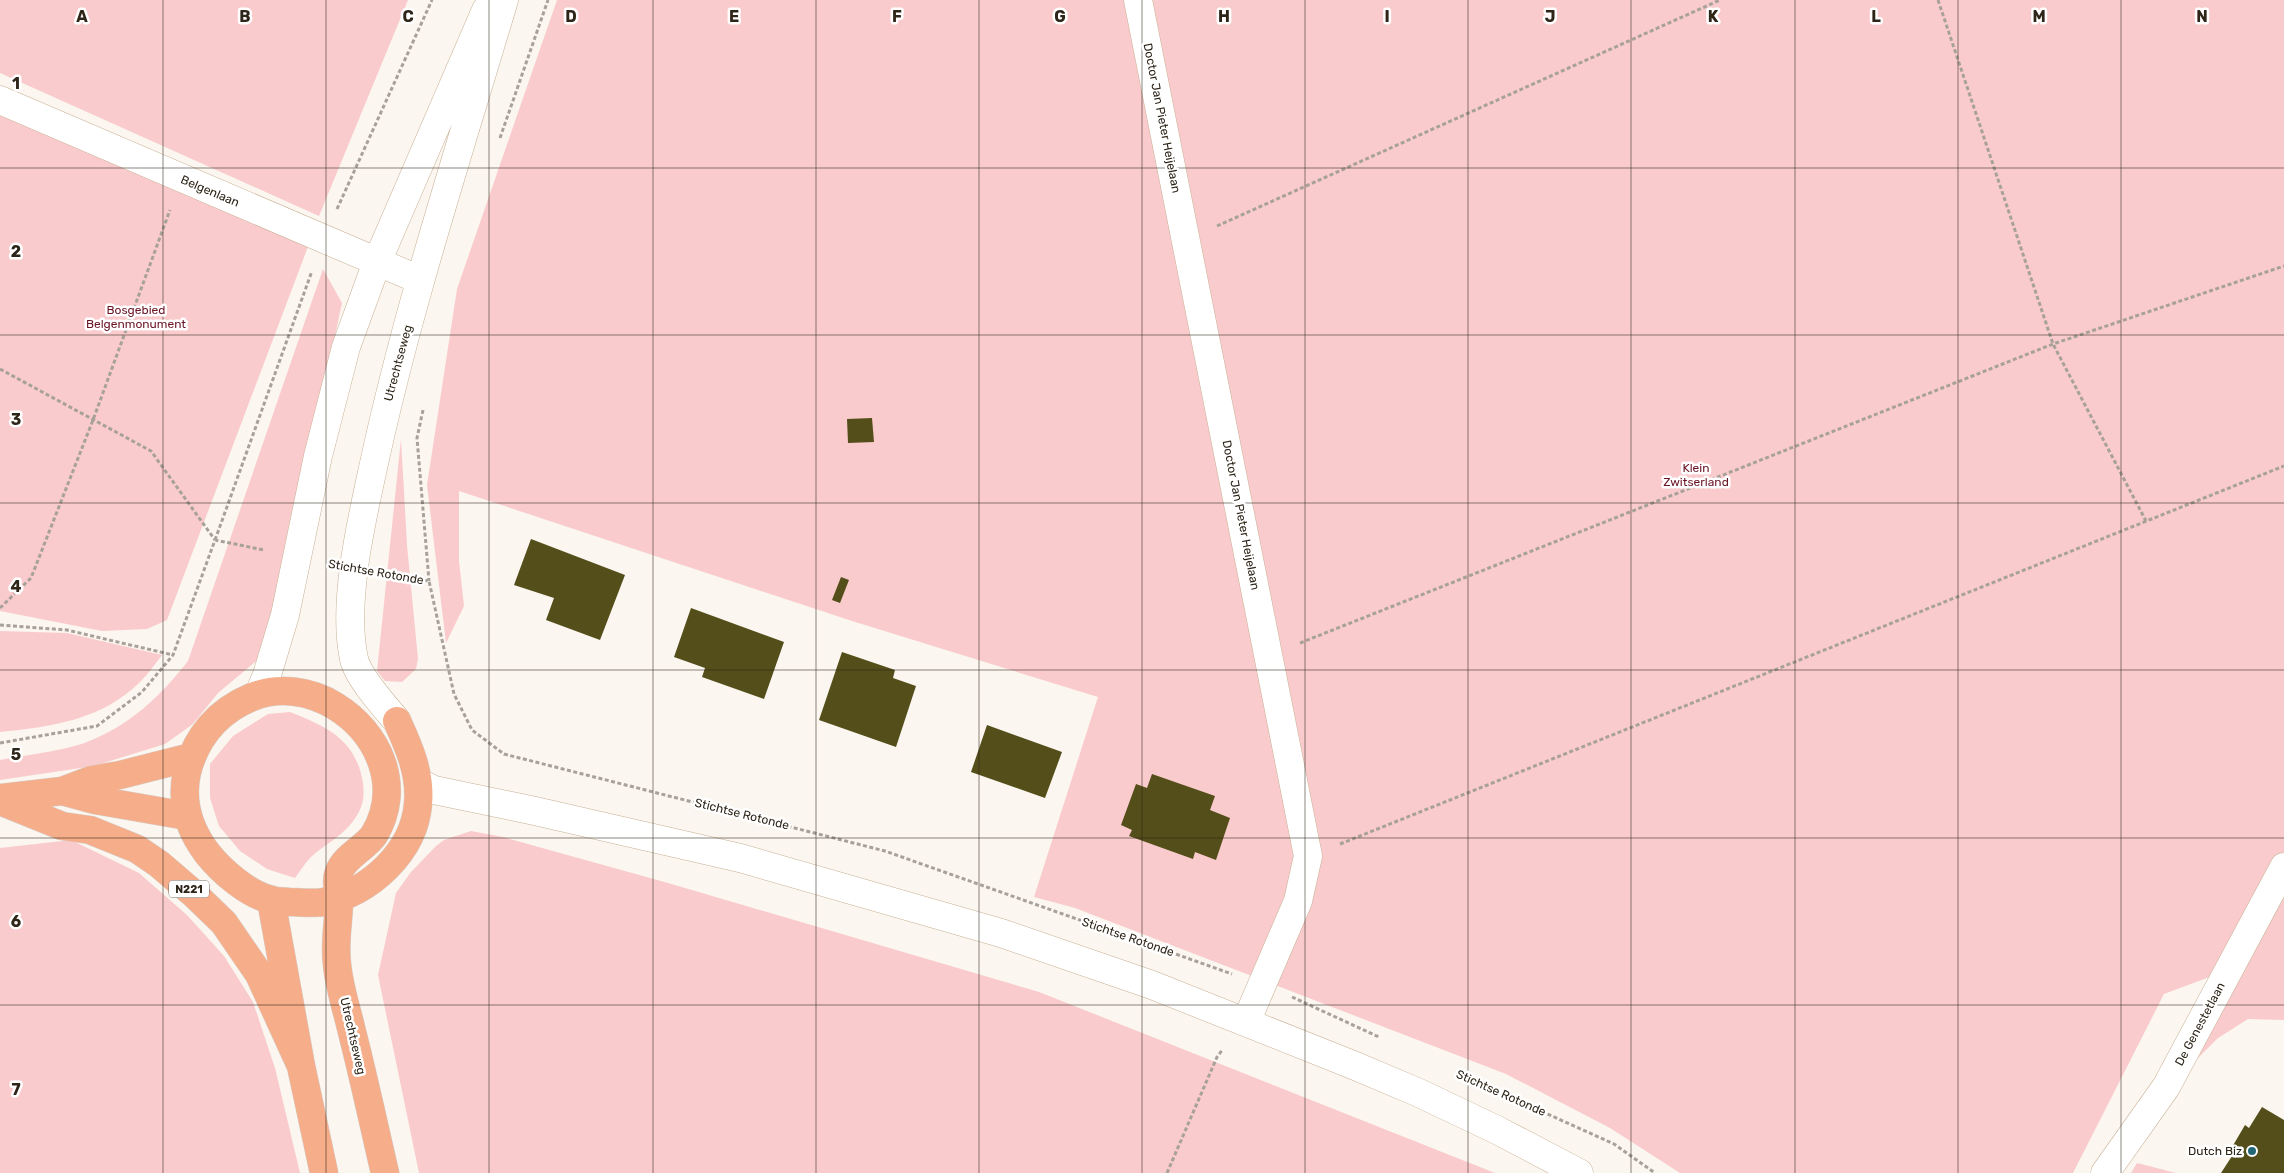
<svg xmlns="http://www.w3.org/2000/svg" width="2284" height="1173" viewBox="0 0 2284 1173" font-family="Rubik,sans-serif">
<rect width="100%" height="100%" fill="#fbf6f0"/>
<path fill="#facbcc" d="M0,0H408L319,216L0,73Z
M557,0H2284V1020L2248,1019L2218,1038L2185,1071L2239,966L2164,994L2073,1173H1680L1610,1128L1506,1074L1075,908L1034,897L1098,697L852,621L459,491V561L464,606L446,643L427,485L457,289Z
M0,112L309,244L167,620L147,629L102,631L0,611Z
M323,269L342,303L267,652L218,693L193,724L165,744L94,766L0,780V760C26,755 63,751 87,742C129,726 161,696 188,661Z
M401,439L407,545L418,659L416,669L402,682L385,681L377,671Z
M0,631L67,633L162,655C155,664 148,674 140,682C102,720 50,727 0,732Z
M290,712C328,727 356,740 363,783C365,801 362,810 350,825C339,838 324,845 311,857C305,863 300,871 295,878L267,869L240,851L219,826L210,798V764L233,736L268,714Z
M471,831L503,837L668,883L1039,992L1495,1173H419L378,975L396,893L411,872L436,846L444,840Z
M71,840L139,873L187,915L224,956L253,1002L275,1068L300,1173H0V848Z
M2137,1163L2176,1173H2131Z"/>
<path fill="#544e1a" d="M872,418L874,442L848,443L847,419Z
M531,539L625,575L600,640L546,620L554,598L514,585Z
M841,577L849,580L840,603L832,600Z
M691,608L784,642L764,699L702,677L705,668L674,657Z
M842,652L895,670L893,678L916,686L896,747L819,720Z
M987,725L1062,752L1045,798L971,772Z
M1152,774L1215,796L1210,810L1230,818L1216,860L1195,852L1193,859L1129,836L1132,830L1121,825L1136,784L1147,788Z
M2262,1107L2284,1120V1173H2221L2232,1156L2228,1154L2245,1125L2249,1128Z"/>
<g fill="none" stroke-linecap="round" stroke-linejoin="round">
<defs>
<path id="minor" d="M1138,0L1308,856L1298,901L1246,1022
M0,100L420,280
M259,694L267,675L285,615L318,456L346,347L377,262L486,10
M397,721C385,707 358,677 354,659C342,604 361,523 373,468C407,310 458,155 504,0
M418,782L434,790L535,811L740,858L1001,933L1152,985L1353,1065L1417,1092L1497,1130L1579,1173
M2105,1173L2166,1087L2284,867"/>
<path id="major" d="M62,791L95,800L187,816
M0,798L62,791L91,780L120,775L191,757
M0,801L62,826L90,830L137,849L159,864L194,894L224,923L259,974L301,1066
M271,900L301,1066L324,1173
M385,1173C374,1126 364,1079 352,1032C347,1010 339,987 337,964C334,943 339,921 339,900C339,890 335,882 339,872C344,857 365,848 374,835C403,787 379,733 335,706C311,691 279,686 252,697C218,711 196,737 187,772C180,803 189,829 207,853C222,872 249,895 272,900C277,902 284,901 289,902C300,902 313,904 324,902C370,892 414,852 418,804C421,774 409,747 397,721"/>
</defs>
<use href="#minor" stroke="#c8b194" stroke-width="29"/>
<use href="#major" stroke="#d5d3d1" stroke-width="29"/>
<path stroke="#a8a199" stroke-width="3" stroke-dasharray="4 2.5" stroke-linecap="butt" d="M1938,0L2053,344L2146,521
M500,138L548,0
M337,209L432,0
M1217,226L1720,0
M0,369L151,451L215,540
M423,410L417,438L429,581
M215,540L312,271
M385,574L429,581L454,694L472,730L504,754L885,851L1232,974
M0,608L31,578L93,420L170,210
M0,625L67,630L173,655
M1300,643L2053,344L2284,266
M0,743L97,726L142,692L173,655L215,540L264,550
M1340,844L2284,466
M1292,997L1379,1037
M1512,1098L1614,1144L1655,1173
M1167,1173L1217,1057L1223,1049"/>
<use href="#minor" stroke="#fff" stroke-width="28"/>
<use href="#major" stroke="#f6ad89" stroke-width="28"/>
</g>
<path fill="none" stroke="#2e2519" stroke-width="1" stroke-opacity="0.55" d="M163,0V1173M326,0V1173M489,0V1173M653,0V1173M816,0V1173M979,0V1173M1142,0V1173M1305,0V1173M1468,0V1173M1631,0V1173M1795,0V1173M1958,0V1173M2121,0V1173M0,168H2284M0,335H2284M0,503H2284M0,670H2284M0,838H2284M0,1005H2284"/>
<circle fill="#216677" stroke="#fff" stroke-width="2" cx="2252" cy="1151" r="5"/>
<g text-anchor="middle" stroke-width="5" stroke-linejoin="round" paint-order="stroke">
<rect fill="#fff" stroke="#6d665e" stroke-width="1" x="169" y="880.5" width="40" height="17" rx="4"/>
<g font-size="11" font-weight="bold" fill="#2e2519">
<text x="189" y="893">N221</text>
</g>
<g font-size="12" fill="#2e2519" stroke="#fff">
<text transform="translate(1162 118) rotate(79)" y="4">Doctor Jan Pieter Heijelaan</text>
<text transform="translate(210 191) rotate(23)" y="4">Belgenlaan</text>
<text transform="translate(398 363) rotate(-75)" y="4">Utrechtseweg</text>
<text transform="translate(1241 515) rotate(79)" y="4">Doctor Jan Pieter Heijelaan</text>
<text transform="translate(376 572) rotate(10)" y="4">Stichtse Rotonde</text>
<text transform="translate(742 814) rotate(14)" y="4">Stichtse Rotonde</text>
<text transform="translate(1128 937) rotate(19)" y="4">Stichtse Rotonde</text>
<text transform="translate(2200 1024) rotate(-62)" y="4">De Genestetlaan</text>
<text transform="translate(353 1036) rotate(77)" y="4">Utrechtseweg</text>
<text transform="translate(1501 1093) rotate(24)" y="4">Stichtse Rotonde</text>
</g>
<g font-size="12" fill="#6a1323" stroke="#fff">
<text x="136" y="314">Bosgebied<tspan x="136" dy="14">Belgenmonument</tspan></text>
<text x="1696" y="472">Klein<tspan x="1696" dy="14">Zwitserland</tspan></text>
</g>
<g font-size="12" fill="#2e2519" stroke="#fff" text-anchor="end">
<text x="2242" y="1155">Dutch Biz</text>
</g>
</g>
<g font-size="16" text-anchor="middle" font-weight="bold" fill="#2e2519" stroke="#fff" stroke-width="5" stroke-linejoin="round" paint-order="stroke">
<text x="82" y="22">A</text>
<text x="245" y="22">B</text>
<text x="408" y="22">C</text>
<text x="571" y="22">D</text>
<text x="734" y="22">E</text>
<text x="897" y="22">F</text>
<text x="1060" y="22">G</text>
<text x="1224" y="22">H</text>
<text x="1387" y="22">I</text>
<text x="1550" y="22">J</text>
<text x="1713" y="22">K</text>
<text x="1876" y="22">L</text>
<text x="2039" y="22">M</text>
<text x="2202" y="22">N</text>
<text x="16" y="89">1</text>
<text x="16" y="257">2</text>
<text x="16" y="425">3</text>
<text x="16" y="592">4</text>
<text x="16" y="760">5</text>
<text x="16" y="927">6</text>
<text x="16" y="1095">7</text>
</g>
</svg>
